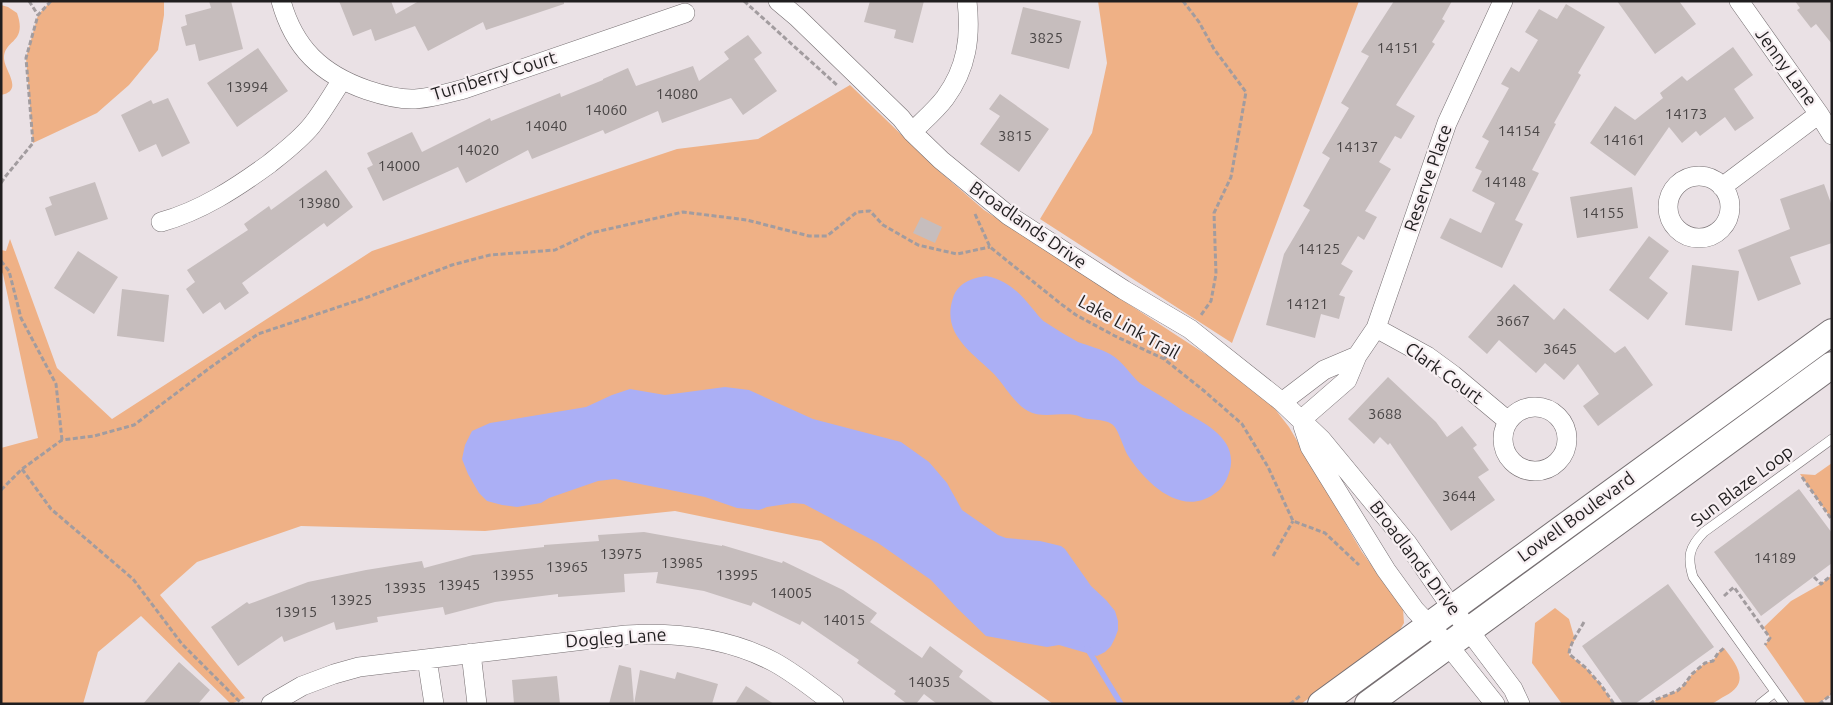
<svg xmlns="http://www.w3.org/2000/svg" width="1833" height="705" viewBox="0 0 1833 705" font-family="Ubuntu,sans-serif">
<rect width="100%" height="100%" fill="#eae1e5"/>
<path fill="#efb186" d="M51,1H164V15L158,50L129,85L97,113L33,143L26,58L38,15Z
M1098,1H1359L1232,343L1040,219L1092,133L1107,63Z
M1,5L8,7L17,13C28,44 3,39 4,59C5,71 24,91 1,95Z
M850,85L939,171L984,210L1236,374L1271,404L1289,427L1362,552L1403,609L1404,623L1398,633L1301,704H1053L821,541L675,511L485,531L301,526L197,562L160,595L245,698L231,704L141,616L98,652L83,704H1V448L38,438L3,274L1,271V250L6,251L10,239L57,368L112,419L372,251L677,149L758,139Z
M1832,463V520L1800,474L1815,475Z
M1832,575V694L1822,701L1826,704H1806L1765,645L1770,638L1764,627L1791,601L1821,584Z
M1555,608L1569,619L1575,640L1570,646L1569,655L1586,668L1601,685L1614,704H1562L1532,663L1535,623Z
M1724,648C1737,665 1751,683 1725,696C1721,698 1716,702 1711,704C1701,705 1668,704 1656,704L1655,700L1677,691L1684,685L1692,674L1705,663L1713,661L1718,653Z"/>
<path fill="#abaff5" d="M986,276C1007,280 1019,292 1032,308C1036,312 1040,319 1045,322C1056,329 1067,336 1078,342C1089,346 1101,349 1110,354C1123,361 1130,375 1141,384C1148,389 1157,393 1164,398C1171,402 1177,407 1183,411C1206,424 1240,440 1229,473C1226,482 1222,489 1214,494C1180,518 1144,481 1127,454C1123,446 1119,432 1114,426C1107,418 1090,421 1081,417C1065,410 1044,420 1028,411C1014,403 1005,386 994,374C972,352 941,334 953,298C958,283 971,278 986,276Z
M725,387L749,390L813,419L901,442L929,462L947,483L962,510L998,535L1006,538L1040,541L1061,546L1065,549L1091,586L1106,600L1115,611L1118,621V630L1115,638L1111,646L1105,652L1097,656L1059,645L1047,647L986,636L957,608L931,580L878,543L804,504L793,503L767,507L759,510L737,508L705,497L615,479L598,481L549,498L541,503L517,507L502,505L487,501L479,493L468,474L462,459L465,445L472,431L490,423L586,407L612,395L630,389L665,395Z"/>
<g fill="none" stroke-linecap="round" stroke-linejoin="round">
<path stroke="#abaff5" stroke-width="5.5" d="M1087,648L1121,704"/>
</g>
<path fill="#c6bdbd" d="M209,1H231L243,49L199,61L195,44L186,46L181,27L187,25L185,15L211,8Z
M339,1H391L396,14L419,1H564V4L486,30L483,22L428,51L415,26L375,41L371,29L353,36Z
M870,1H924L913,43L894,38L896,30L864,22Z
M1394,1H1452L1442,19L1445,21L1432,42L1435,44L1396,105L1415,116L1401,139L1395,136L1379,162L1391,169L1365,211L1377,217L1364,240L1358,236L1341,264L1353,271L1339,295L1345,297L1339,319L1321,314L1315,338L1266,325L1284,254L1310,210L1303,206L1330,158L1322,153L1349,108L1341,103L1369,56L1361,52Z
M1617,1H1679L1696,24L1655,54Z
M1795,1H1832V44L1816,24L1811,28L1797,10L1800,8Z
M1566,4L1605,27L1578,73L1581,75L1554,123L1556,124L1532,170L1539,173L1515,220L1523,224L1502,268L1440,238L1450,218L1481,233L1495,203L1472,191L1482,171L1475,168L1489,141L1482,137L1509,88L1501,84L1511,67L1519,72L1538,40L1525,32L1539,9L1557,19Z
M1023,7L1081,21L1069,69L1011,54Z
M748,35L762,53L754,59L777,91L743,115L731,98L662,123L658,111L605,134L603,130L532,159L528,150L466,183L458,167L383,201L367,168L373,165L367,153L412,132L422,152L490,118L491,121L560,93L561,97L603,80V79L628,68L636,86L693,66L699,81L729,59L724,52Z
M1733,47L1753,75L1734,89L1754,118L1735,131L1725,117L1700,136L1696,131L1682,143L1669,127L1635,176L1590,143L1615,106L1635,120L1663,98L1660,93L1682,76L1687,81Z
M258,48L288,91L237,127L207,83Z
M1000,94L1049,129L1019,172L980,144L1000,116L989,109Z
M168,98L190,143L162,157L156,144L139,152L121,115L151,100L153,104Z
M326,170L353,207L327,227L324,223L242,283L249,293L225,310L220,302L203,314L186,289L195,282L187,270L248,230L244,224L269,206L271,210Z
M95,182L108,219L55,236L45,208L52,205L49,197Z
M1824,184L1832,206V243L1790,257L1801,284L1758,301L1738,250L1790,229L1780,199Z
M1632,187L1638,228L1577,238L1570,197Z
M921,217L942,227L935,243L913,233Z
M1649,236L1669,251L1649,278L1668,293L1648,320L1609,290Z
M78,251L118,277L94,314L54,288Z
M1692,265L1739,271L1732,331L1685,325Z
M1514,284L1554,320L1564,308L1615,353L1625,346L1653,385L1598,426L1583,406L1599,394L1578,364L1564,380L1545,363L1536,373L1499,340L1487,354L1468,337Z
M122,289L169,295L164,342L117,336Z
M1388,377L1436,422L1447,437L1462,426L1477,445L1473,448L1489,470L1478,477L1495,500L1451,531L1390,443L1388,445L1380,437L1374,444L1348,419Z
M1799,489L1832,533V563L1761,616L1714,552Z
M644,532L722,546V545L782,563L783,561L843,590L877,613L870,622L922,658L930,646L963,671L959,677L995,704H937L924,694L916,704H907L894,694L896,691L857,663L859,660L802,621L800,625L753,602L751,606L704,591L656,583L658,572L624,574L625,592L558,597V594L495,602L445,615L443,607L377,617L378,622L336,630L334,622L284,642L282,636L238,666L211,627L247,602L249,604L308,582L366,570L422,561L424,568L473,555L544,547V545L599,541L598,535Z
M1668,584L1714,647L1635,704H1623L1582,646Z
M179,662L210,690L198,704H143Z
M619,665L631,668L634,704H609Z
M640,670L675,679L677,672L718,684L712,704H634Z
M557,676L560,704H514L512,680Z
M746,686L774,704H735Z"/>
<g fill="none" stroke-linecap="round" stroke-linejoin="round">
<defs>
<path id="lane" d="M1760,704L1775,692
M1784,704L1693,577C1687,557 1689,547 1704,532L1832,439"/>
<path id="street" d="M281,1C294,48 321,74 367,90C382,95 399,100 415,99C432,98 448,93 464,89L685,13
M778,1L797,17L901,118L912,132L941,160L1008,215L1124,290L1190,329L1282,402L1322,440L1407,543L1452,608L1513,689L1520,704
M1739,1L1819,114L1832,135
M912,132C923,121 936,110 945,98C967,68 971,37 967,1
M1668 207a31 31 0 1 1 62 0a31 31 0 1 1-62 0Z
M1722,187L1819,114
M161,222C201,211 236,188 269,164C284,152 300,140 312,125C323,111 332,95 342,80
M1376,328L1427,356L1453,375L1508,421
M1282,402L1324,370L1357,356
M1503 439a32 32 0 1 1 64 0a32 32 0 1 1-64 0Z
M1301,420L1347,380L1357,356L1376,328L1447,123L1503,1
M1303,426L1310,447L1386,570L1415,610L1448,645L1495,704
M471,653L477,704
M427,659L434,704
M271,704L302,686L334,674L359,667L626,635C678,632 728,638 774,662C796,674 815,690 834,704"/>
<path id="secondary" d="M1321,704L1832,332
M1368,704L1832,365"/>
</defs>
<use href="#lane" stroke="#766f72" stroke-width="10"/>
<use href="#street" stroke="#766f72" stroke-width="20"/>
<use href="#secondary" stroke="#766f72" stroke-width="28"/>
<path stroke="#a29c9f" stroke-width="3" stroke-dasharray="5 2.5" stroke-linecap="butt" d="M29,1L38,15
M744,1L838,86
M1183,1L1199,22L1214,49L1246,92L1231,177L1214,213L1216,274L1211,301L1201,315
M1,183L5,177L33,143L26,58L38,15L51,1
M975,214L990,247L1061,304L1076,315L1115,336L1164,359L1203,390L1242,424L1268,467L1293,521L1325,533L1359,565
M1,261L9,271L21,318L56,384L62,440
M1164,359L1178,343
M22,469L51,509L133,579L182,644L242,704
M1802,477L1832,520
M1,490L22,469L62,440L94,436L134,425L211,367L258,334L368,297L452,265L490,255L555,250L591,233L683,212L747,220L809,236H827L857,212L870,211L883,225L918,245L957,254L990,247
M1273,556L1293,521
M1814,577L1821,584L1832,575
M1724,596L1734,587L1770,638L1765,645
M1584,622C1578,633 1570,643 1569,654L1586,668L1601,685L1614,704
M1290,704L1300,696
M1650,704L1655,700L1677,691L1684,685L1692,674L1705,663L1713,661L1718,653L1724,648
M1819,704L1832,694"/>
<use href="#lane" stroke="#fff" stroke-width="9"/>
<use href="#street" stroke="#fff" stroke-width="19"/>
<use href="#secondary" stroke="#fff" stroke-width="26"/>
</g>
<g text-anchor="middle" stroke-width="4.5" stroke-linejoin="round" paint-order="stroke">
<g font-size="15" fill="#4a4646">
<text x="1046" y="43">3825</text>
<text x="1398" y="53">14151</text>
<text x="247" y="92">13994</text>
<text x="677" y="99">14080</text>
<text x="606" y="115">14060</text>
<text x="1686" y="119">14173</text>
<text x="546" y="131">14040</text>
<text x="1519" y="136">14154</text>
<text x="1015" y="141">3815</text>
<text x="1624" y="145">14161</text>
<text x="1357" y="152">14137</text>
<text x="478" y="155">14020</text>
<text x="399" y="171">14000</text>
<text x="1505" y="187">14148</text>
<text x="319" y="208">13980</text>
<text x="1603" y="218">14155</text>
<text x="1319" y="254">14125</text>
<text x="1307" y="309">14121</text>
<text x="1513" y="326">3667</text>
<text x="1560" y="354">3645</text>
<text x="1385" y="419">3688</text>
<text x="1459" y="501">3644</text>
<text x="621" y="559">13975</text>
<text x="1775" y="563">14189</text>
<text x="682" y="568">13985</text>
<text x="567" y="572">13965</text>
<text x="513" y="580">13955</text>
<text x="737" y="580">13995</text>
<text x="459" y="590">13945</text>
<text x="405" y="593">13935</text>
<text x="791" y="598">14005</text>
<text x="351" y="605">13925</text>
<text x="296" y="617">13915</text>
<text x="844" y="625">14015</text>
<text x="929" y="687">14035</text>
</g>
<g font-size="18" fill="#201e1f" stroke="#f7eff2">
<text transform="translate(1786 67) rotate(54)" y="6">Jenny Lane</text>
<text transform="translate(494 76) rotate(-17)" y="6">Turnberry Court</text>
<text transform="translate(1428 178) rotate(-71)" y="6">Reserve Place</text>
<text transform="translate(1028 225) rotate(35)" y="6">Broadlands Drive</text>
<text transform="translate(1129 327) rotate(29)" y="6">Lake Link Trail</text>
<text transform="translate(1444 373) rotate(36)" y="6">Clark Court</text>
<text transform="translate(1742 486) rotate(-37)" y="6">Sun Blaze Loop</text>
<text transform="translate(1576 517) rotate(-36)" y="6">Lowell Boulevard</text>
<text transform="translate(1415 558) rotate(53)" y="6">Broadlands Drive</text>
<text transform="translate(616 638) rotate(-4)" y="6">Dogleg Lane</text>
</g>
</g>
<rect width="1833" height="705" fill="none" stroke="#201e1f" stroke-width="5"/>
</svg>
